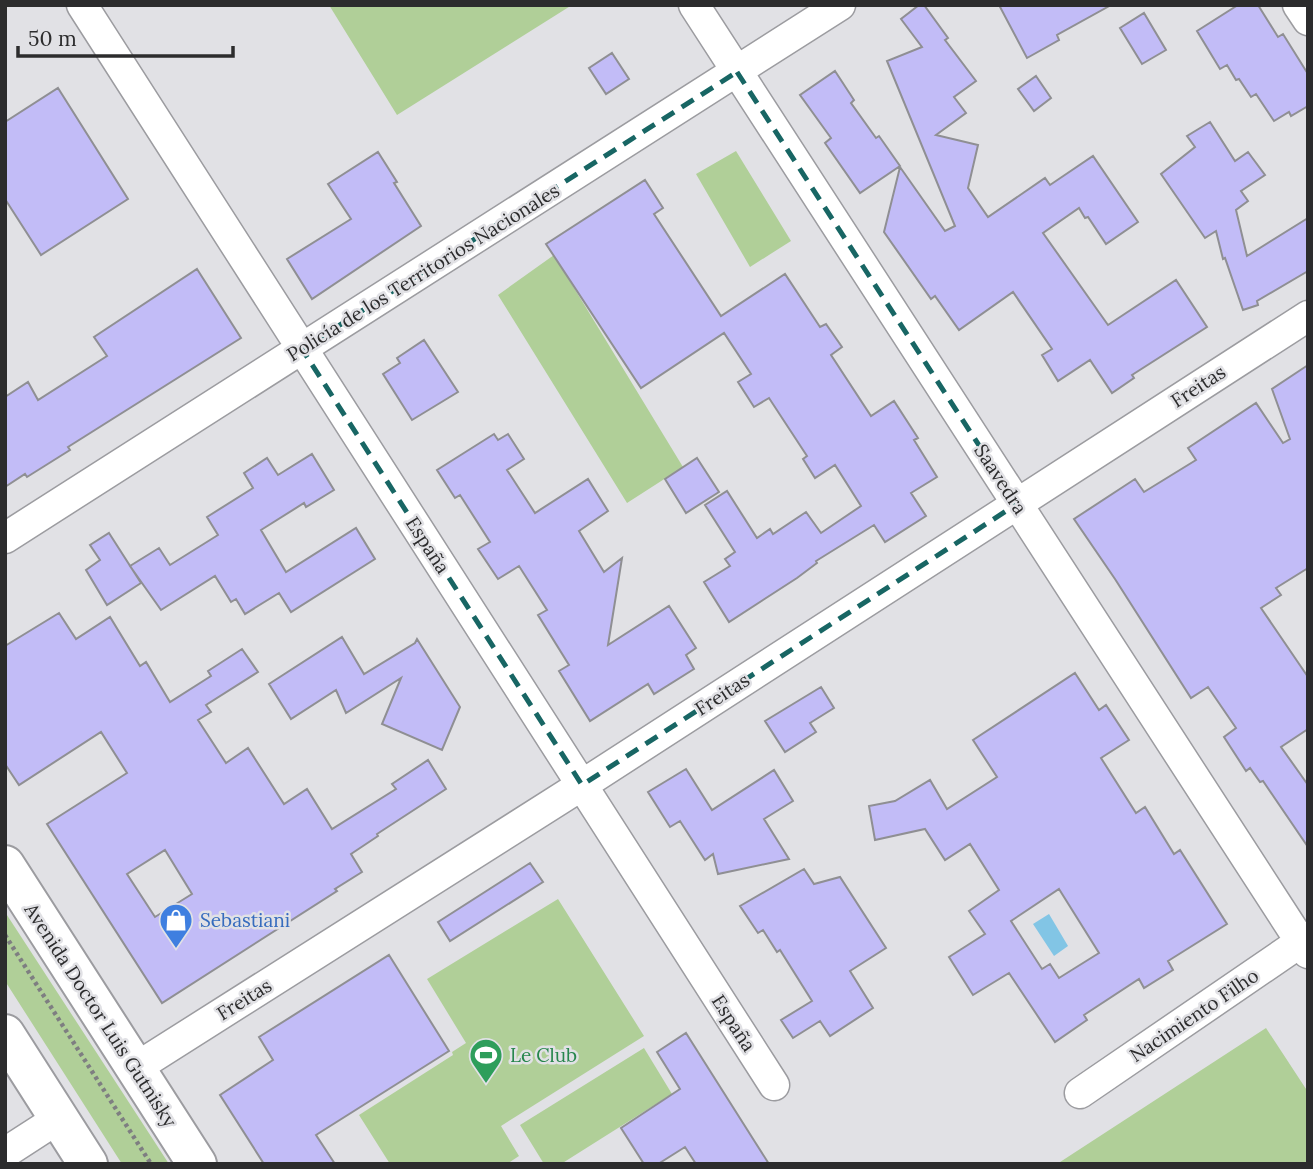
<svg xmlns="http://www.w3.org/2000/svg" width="1313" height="1169" viewBox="0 0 1313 1169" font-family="Lora,serif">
<rect width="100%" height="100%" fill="#e1e1e5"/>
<path fill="#b0cf98" d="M329,5H572L397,115Z
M736,151L791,241L750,267L696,174Z
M554,255L683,467L627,503L498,295Z
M558,899L644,1036L501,1126L519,1156L507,1164H390L359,1115L453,1055L452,1052L466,1043L427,979Z
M5,912L169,1164H122L5,981Z
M1266,1028L1308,1092V1164H1057Z
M644,1048L672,1094L561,1164H544L520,1125Z"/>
<path fill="#82c5e5" d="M1049,914L1068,946L1054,956L1033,924Z"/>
<path fill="#c2bcf7" stroke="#8f8f93" stroke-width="2" fill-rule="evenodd" d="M919,5H924L948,38L945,40L976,81L954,97L966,113L936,135L978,145L968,188L988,217L1045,178L1050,185L1093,156L1138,222L1106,244L1088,217L1085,218L1079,208L1043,233L1108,325L1176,280L1207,327L1132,375L1134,378L1112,393L1090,360L1058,381L1042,355L1052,349L1013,292L959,330L935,296L931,299L884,232L900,167L945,231L955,226L887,61L922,47L901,19Z
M999,5H1111L1057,35L1059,40L1027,58Z
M1238,5H1258L1278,37L1283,34L1308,74V106L1291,116L1289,112L1274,121L1256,94L1251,97L1239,79L1236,80L1227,65L1220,69L1197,31Z
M1144,13L1166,50L1142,64L1120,28Z
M612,53L629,79L606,94L589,68Z
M835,71L854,100L851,103L876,138L879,136L900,166L860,193L825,143L831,138L800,95Z
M1036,76L1051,98L1034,111L1018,89Z
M58,88L128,199L41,255L5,199V122Z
M1210,122L1235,161L1248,152L1265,175L1241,191L1248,201L1236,210L1247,256L1308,218V271L1257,301L1258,305L1243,310L1225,258L1223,259L1216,231L1205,238L1161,174L1195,147L1187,136Z
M378,152L397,182L394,183L421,226L312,299L287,259L351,219L328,184Z
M645,180L663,208L654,214L721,316L785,274L820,327L826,324L842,347L831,355L871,416L894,401L918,438L914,440L937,477L911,493L926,516L885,542L874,525L816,561L817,563L797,578L729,622L704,582L730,566L725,559L735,552L705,505L727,491L757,538L770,529L773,534L806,512L821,533L861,506L835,465L815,478L803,459L807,456L769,398L754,407L738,382L751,374L724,333L641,388L546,244Z
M197,269L241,338L68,447L70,450L27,477L25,474L5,487V397L28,382L38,400L107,356L94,337Z
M424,340L458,392L412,420L383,374L400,363L397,358Z
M1308,365V568L1276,588L1281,595L1261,608L1308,677V729L1281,747L1308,785V847L1263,781L1260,782L1250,768L1246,771L1224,737L1236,728L1208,687L1191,698L1115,579L1074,519L1135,479L1144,492L1196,460L1188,448L1256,403L1283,443L1290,439L1272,389Z
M494,434L498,440L508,434L524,459L507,470L535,513L588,479L608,511L579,531L604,572L622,558L608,645L669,606L696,648L686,655L694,669L654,694L648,684L590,721L559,671L569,665L538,615L547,610L519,566L498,579L478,549L490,542L460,495L455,498L437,470Z
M312,454L334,490L306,507L304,503L261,530L286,572L356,528L375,559L291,612L279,593L245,614L236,599L231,602L215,576L161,610L130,566L159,548L170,565L218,535L207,517L253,488L244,473L267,458L278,475Z
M697,458L719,492L686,513L665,479Z
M109,533L141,583L107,605L86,570L100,560L90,545Z
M59,613L76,639L110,617L140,666L146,662L170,702L211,676L208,671L242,649L258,672L206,705L211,712L198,720L226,763L248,748L284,804L307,789L332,829L396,789L392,784L428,760L446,789L377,834L378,836L351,854L362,872L335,889L337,891L162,1003L47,824L127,773L101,732L19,785L5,764V646ZM165,850L192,894L155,917L127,874Z
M342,637L364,674L415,643L417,639L460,707L442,750L382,724L401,678L346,713L336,690L291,719L269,684Z
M1075,673L1099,710L1106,705L1129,740L1101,758L1136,813L1145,807L1174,854L1180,850L1227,924L1168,961L1173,970L1144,988L1139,979L1084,1015L1087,1020L1055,1042L1009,973L973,995L949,957L985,934L969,911L999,890L970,844L945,860L925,829L875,840L869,806L895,801L930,780L947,809L997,777L973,740ZM1059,889L1099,953L1059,978L1050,964L1042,969L1011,921Z
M821,687L834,708L810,723L816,732L785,752L765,721Z
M686,769L712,810L774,770L793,801L764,819L789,859L718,874L713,854L705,860L680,821L670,827L648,792Z
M530,863L543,882L450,941L438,922Z
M804,869L814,884L840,877L886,948L850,971L873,1008L830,1036L820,1021L793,1038L781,1020L812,1001L780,950L777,952L763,930L758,933L740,906Z
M389,955L449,1051L316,1135L335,1164H264L220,1095L273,1060L259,1037Z
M686,1033L755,1142L769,1164H696L685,1147L658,1164H644L621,1128L680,1089L657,1052Z"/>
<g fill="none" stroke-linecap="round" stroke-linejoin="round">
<defs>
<path id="minor" d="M82,5L774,1085
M694,5L1308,953
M1298,5L1308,20
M5,538L840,5
M134,1069L582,785L1308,316
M1080,1093L1308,937
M5,1153L59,1118"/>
<path id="secondary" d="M5,865L197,1164
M5,1034L88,1164"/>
</defs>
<use href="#minor" stroke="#9c9ca0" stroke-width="33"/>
<use href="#secondary" stroke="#9c9ca0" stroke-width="42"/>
<path stroke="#7e7e81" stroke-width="4.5" stroke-dasharray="3.5 3.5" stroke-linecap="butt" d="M5,935L151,1164"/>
<use href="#minor" stroke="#fff" stroke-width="30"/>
<use href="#secondary" stroke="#fff" stroke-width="38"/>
</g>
<path fill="none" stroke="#186664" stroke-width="5" stroke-dasharray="14 9" stroke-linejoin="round" d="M737,72L1017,504L582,785L302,349Z"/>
<defs>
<symbol id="shop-pin" viewBox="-11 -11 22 30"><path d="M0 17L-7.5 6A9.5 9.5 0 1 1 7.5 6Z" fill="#3f7fe0" stroke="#e1e1e5"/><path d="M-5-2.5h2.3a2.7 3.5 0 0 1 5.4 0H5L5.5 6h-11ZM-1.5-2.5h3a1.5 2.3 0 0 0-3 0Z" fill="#fff"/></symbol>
<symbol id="stadium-pin" viewBox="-11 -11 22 30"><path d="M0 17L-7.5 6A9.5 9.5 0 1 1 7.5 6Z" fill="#2e9e5b" stroke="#e1e1e5"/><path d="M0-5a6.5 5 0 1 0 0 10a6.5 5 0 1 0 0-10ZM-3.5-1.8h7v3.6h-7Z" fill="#fff"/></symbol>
</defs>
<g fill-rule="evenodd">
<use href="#shop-pin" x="157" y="901" width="38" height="52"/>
<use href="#stadium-pin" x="467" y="1036" width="38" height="52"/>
</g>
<g text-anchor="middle" stroke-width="5" stroke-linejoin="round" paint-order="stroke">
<g font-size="19" fill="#2c2c2d" stroke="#e1e1e5">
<text transform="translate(423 272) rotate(-32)" y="7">Policía de los Territorios Nacionales</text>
<text transform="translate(1198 386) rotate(-33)" y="7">Freitas</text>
<text transform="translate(1001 479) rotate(57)" y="7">Saavedra</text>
<text transform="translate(428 545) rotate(57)" y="7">España</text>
<text transform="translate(722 694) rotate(-33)" y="7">Freitas</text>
<text transform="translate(244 999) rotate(-32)" y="7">Freitas</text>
<text transform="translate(101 1015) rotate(57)" y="7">Avenida Doctor Luis Gutnisky</text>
<text transform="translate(1194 1015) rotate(-34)" y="7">Nacimiento Filho</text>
<text transform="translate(734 1023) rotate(57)" y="7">España</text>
</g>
<g font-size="19" fill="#366cbe" stroke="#e1e1e5" text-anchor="start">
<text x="200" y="927">Sebastiani</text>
</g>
<g font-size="19" fill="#27864d" stroke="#e1e1e5" text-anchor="start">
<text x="510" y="1062">Le Club</text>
</g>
</g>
<rect width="1313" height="1169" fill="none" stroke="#2c2c2d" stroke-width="14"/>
<path d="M18 46v10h215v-10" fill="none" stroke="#2c2c2d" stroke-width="3.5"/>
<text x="28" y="46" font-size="21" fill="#2c2c2d" stroke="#e1e1e5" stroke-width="5" paint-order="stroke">50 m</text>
</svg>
